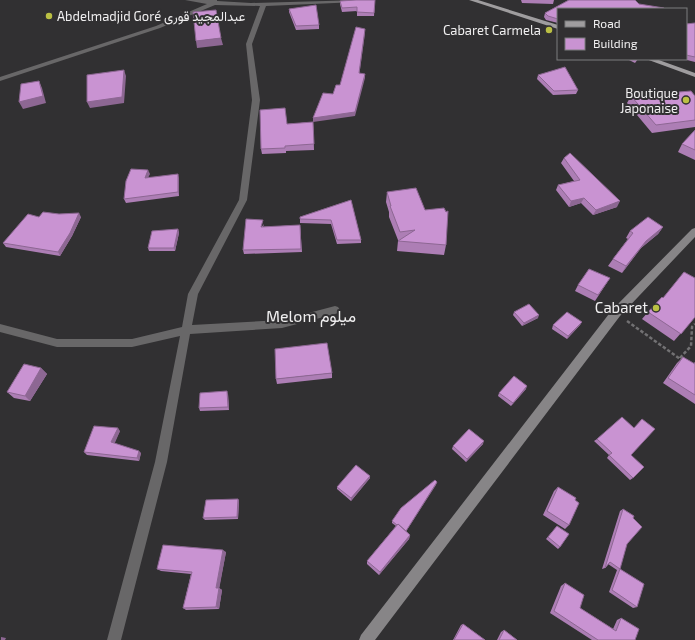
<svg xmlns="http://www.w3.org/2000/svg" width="695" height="640" viewBox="0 0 695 640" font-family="'Exo 2',Vazirmatn,sans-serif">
<rect width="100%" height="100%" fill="#313032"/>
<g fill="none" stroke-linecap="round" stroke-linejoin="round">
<path stroke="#727173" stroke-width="2.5" stroke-dasharray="3.5 2" stroke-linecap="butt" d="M627,321L683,361
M680,358L691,346L692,327L695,324"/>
<path fill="#686768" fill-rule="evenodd" d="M185,0H217V1L251,3L361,0L358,2L266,6L252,44L260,100L247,200L198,294L192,325L282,320L335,306L338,307L340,310L338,313L335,314L282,328L190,334L167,462L121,640H107L155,462L180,336L132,347H57L0,332V324L57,339H132L182,327L188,294L239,200L252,100L246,44L260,6L215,5L160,28L0,81V77L156,26L207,4Z"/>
<path fill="#878587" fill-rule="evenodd" d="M695,228V237L620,316L375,640H359L361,635L612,310L692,229Z"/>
<path fill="#9f9d9f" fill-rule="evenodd" d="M469,0H478L558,25V29Z
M646,59H656L695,73V77Z"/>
</g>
<path fill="#ad7eb5" d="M375,0L374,16H357V11L342,12L340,4V1Z
M521,0H554L553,4L522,3Z
M569,0H635L558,9V23L546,20L544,17L545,13Z
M289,9L319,25V29L296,30L289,12Z
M695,23V62L683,59H686V24Z
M627,59H638L635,63Z
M538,75L578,90L576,94L553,95L537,79Z
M631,96H695V127L652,133L627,103Z
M313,122L314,150L286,151V153L262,154L261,149L287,124Z
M695,130V160L678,152L682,144Z
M564,158L617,207L593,215L581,203L569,207L556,190L558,185L574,181L561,163Z
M150,174L148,177L179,178V196L126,203L124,199Z
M387,192L425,210L446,245L444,255L397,251L398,241V240L389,217V212L386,202Z
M351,200L361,240V243L337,244L331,224L300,223V217Z
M39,217H81L72,236L60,256L6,247L3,243Z
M264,224L263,227L300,225L302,252L244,254L243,250Z
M663,227L658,234L641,248L622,273L608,266L613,259L628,239L626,238L630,231Z
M178,229L179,233L175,251H149L148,248Z
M610,278L595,301L575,291L578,285Z
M663,298L695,317L674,341L642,319L648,312Z
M514,312L538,318L522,326L513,315Z
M582,322L580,325L567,339L552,329L553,325Z
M683,357L693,364L695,362V404L663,383L677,363Z
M41,368L47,374L30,401L14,398L7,392Z
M332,373V378L277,384L276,379Z
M526,389L511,406L498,396L499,393Z
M228,394L229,410L200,411L199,408Z
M120,431L114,443L141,453L139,461L87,455L84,452Z
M597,439L631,455L633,478L630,480L607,458L609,455L594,441Z
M483,444L466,462L452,449L453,446Z
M370,476V478L351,501L337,489V487Z
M437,482L406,531L410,535L409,539L379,575L367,564V561L396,526L392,523V521Z
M558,487L569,525L565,529L543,515L554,491Z
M238,499L239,501L238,519L205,520L203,518Z
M623,509L633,518L620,569L637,607L633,608L609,592L617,570L608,564L605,568L602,569L620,511Z
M557,526L560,547L558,549L546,539Z
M226,552L219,588L222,590L219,609L186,610L183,608L191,574L161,571L157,569Z
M565,583L580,608L613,629L617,620L621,618L635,640H592L550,613L561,586Z
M463,624L485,640H453L461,625Z
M504,630L517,640H497L501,632Z"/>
<path fill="#8d6793" d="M365,29V33L359,77V73Z
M221,38L223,45L197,48L196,41Z
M124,70L126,76L124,103L90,108L87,102Z
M365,74V78L355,116L313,122V118Z
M39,81L42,88L46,103L23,109L19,102Z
M148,170L150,174L146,181L145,178Z
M178,174L179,178V196L178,192Z
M584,198L581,203L569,207L571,201Z
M620,201L617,207L593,215L596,210Z
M79,213L81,217L72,236L60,256L58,252Z
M663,227L658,234L641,248L622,273L626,266L646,241Z
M178,229L179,233L175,251L174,248Z
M539,315L538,318L522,326L524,323Z
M582,322L580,325L567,339L568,336Z
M41,368L47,374L30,401L25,396Z
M527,386L526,389L511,406L513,403Z
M227,391L228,394L229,410L228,407Z
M118,428L120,431L114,445L111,442Z
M484,441L483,444L466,462L467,459Z
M139,451L141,453L139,461L137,458Z
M370,476V478L351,501V498Z
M437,482L436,485L405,533L406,531Z
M238,499L239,501L238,519L237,517Z
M410,535L409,539L379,575L380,572Z
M223,550L226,552L219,590L216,588Z
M219,588L222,590L219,609L216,607Z
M1,637L6,638L5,640H1Z"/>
<path fill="#c993d2" stroke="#8d6793" d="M356,0H375L374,13L357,12V7L342,8L340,1Z
M569,0H635L639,4L664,8V9H558V19L548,16L545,13Z
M316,5L319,25L296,26L289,9Z
M216,10L221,38L196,41L193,12Z
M695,23V57L686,55V24Z
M356,27L365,29L359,73L365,74L355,112L313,118L323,93L333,94L336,85H340Z
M565,67L578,90L554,91L538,75Z
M124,70L122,97L87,102V75Z
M39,81L43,96L19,102L21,84Z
M691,91L695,96V120L656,125L631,96Z
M285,108L287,124L313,122L314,144L285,146V148L261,149L260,110Z
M695,130V150L682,144Z
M570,153L620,201L596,210L584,198L571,201L558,185L580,180L564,158Z
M131,169L148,170L145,178L178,174V192L124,199L126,181Z
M416,188L425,210L444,208L446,212L448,211L446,245L398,241L415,230L400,232L390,206H391L387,192Z
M351,200L361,240H337L331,220L300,219V217Z
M43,212L59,214L79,213L70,233L58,252L3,243L28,214L39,217Z
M648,217L663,227L646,241L626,266L613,259L633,233L630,231Z
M246,219L263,220L261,227L300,225L301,249L243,250Z
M178,229L174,248H148L152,231Z
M589,269L610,278L598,295L578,285Z
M684,272L695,278V317L681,334L648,312L662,297L663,298Z
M529,304L539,315L524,323L514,312Z
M567,312L582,322L568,336L553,325Z
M327,343L332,373L276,379L275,349Z
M683,357L695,364V395L668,378Z
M24,364L41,368L25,396L7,392Z
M514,376L527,386L513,403L499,393Z
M227,391L228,407L199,408L200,393Z
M622,417L634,428L642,419L655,429L631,455L644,467L633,478L609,455L612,453L597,439Z
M94,426L118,428L111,442L139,451L137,458L84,452Z
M469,429L484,441L467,459L453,446Z
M356,465L370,476L351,498L337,487Z
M435,480L437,482L406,531L398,524L397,525L392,521L401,508Z
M558,487L576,498L575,500L579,503L569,525L547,511Z
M238,499L237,517L203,518L206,500Z
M623,509L634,516L633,518L642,527L627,544L620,569L610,562L605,568Z
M398,524L410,535L380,572L367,561Z
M557,526L569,534L560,547L548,537Z
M163,545L223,550L216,588H219L216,607L183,608L192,572L157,569Z
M620,569L644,584L637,607L612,590Z
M565,583L584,595L580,608L616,631L621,618L639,629L635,640H598L554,611Z
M463,624L485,640H454Z
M504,630L517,640H499Z"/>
<g fill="#bbc044" stroke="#313032" stroke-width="1.5">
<circle cx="49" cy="16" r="4"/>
<circle cx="549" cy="30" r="4"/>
<circle cx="686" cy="100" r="4"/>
<circle cx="656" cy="308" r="4"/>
</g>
<g text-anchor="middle" stroke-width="4" stroke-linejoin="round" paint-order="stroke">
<g font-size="13" fill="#f0eff0" stroke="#313032" text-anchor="end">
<text x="57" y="21" text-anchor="start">Abdelmadjid Goré عبدالمجيد قورى</text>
<text x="541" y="35">Cabaret Carmela</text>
<text x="678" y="98">Boutique<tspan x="678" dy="15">Japonaise</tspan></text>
</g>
<g font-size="15" fill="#f0eff0" stroke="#313032" text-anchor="end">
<text x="648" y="313">Cabaret</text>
</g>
<g font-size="16" fill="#f0eff0" stroke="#313032">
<text x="311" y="322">Melom ميلوم</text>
</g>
</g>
<rect x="557" y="8" width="130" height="52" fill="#313032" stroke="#7d7c7e"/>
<rect x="565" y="21" width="20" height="6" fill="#9f9d9f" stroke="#7d7c7e"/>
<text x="593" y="28" font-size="12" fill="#f0eff0">Road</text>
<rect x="565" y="38" width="20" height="12" fill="#c993d2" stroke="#7d7c7e"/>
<text x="593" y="48" font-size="12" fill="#f0eff0">Building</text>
</svg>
